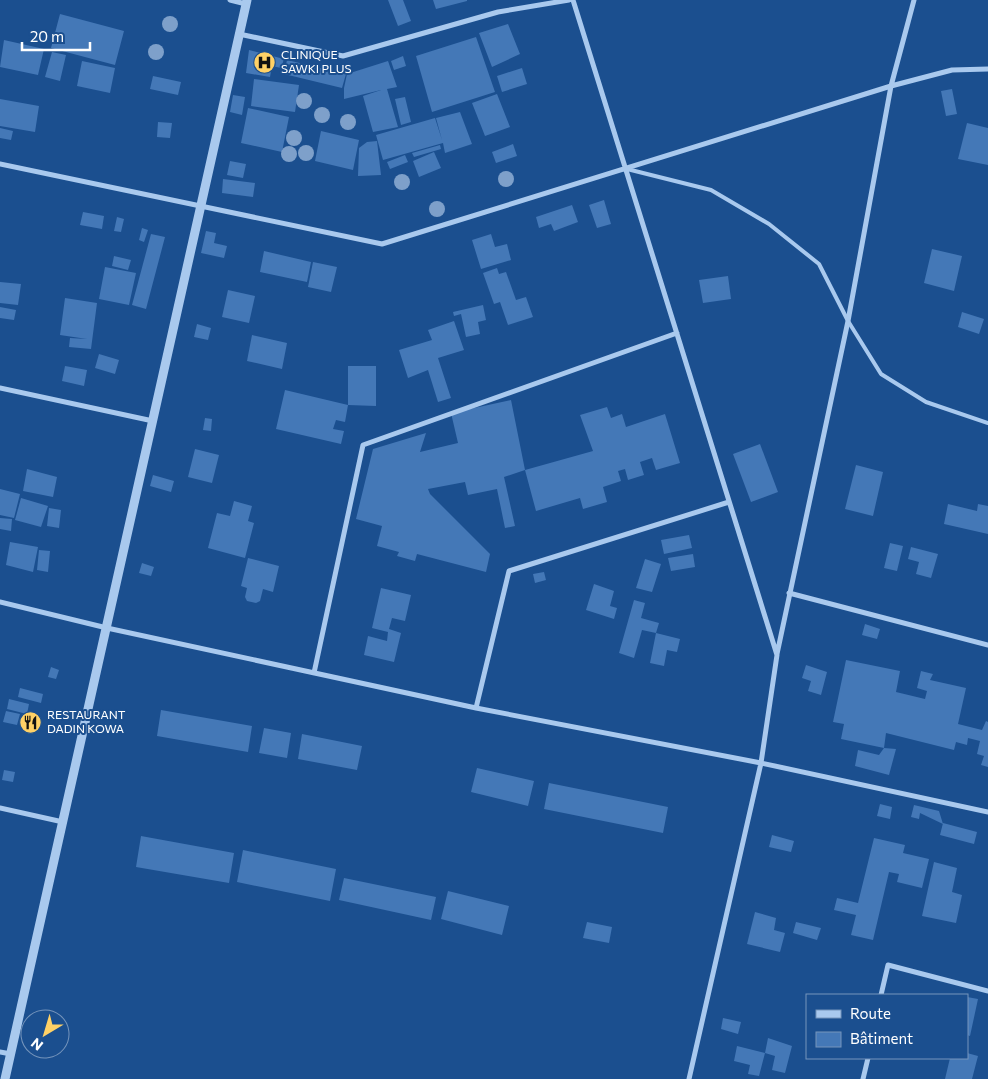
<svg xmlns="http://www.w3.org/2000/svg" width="988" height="1079" viewBox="0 0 988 1079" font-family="Commissioner,sans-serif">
<rect width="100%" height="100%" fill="#1b4f8f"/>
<path fill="#4478b7" d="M388,0H403L411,21L398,26Z
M433,0H467V1L436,9Z
M60,14L124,31L115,65L51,48Z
M508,24L520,54L492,67L479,33Z
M476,37L495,92L432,112L416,56Z
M4,40L44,49L38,75L0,67Z
M249,50L284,59L281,68L272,66L270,77L246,73Z
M52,52L66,55L60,81L45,77Z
M403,56L406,66L394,70L391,61Z
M287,60L346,74L342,88L284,74Z
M82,61L115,68L110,93L77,86Z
M388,61L397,87L387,89L398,127L373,132L363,96L381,90L344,99V88L347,74Z
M522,68L527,84L502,92L497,76Z
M153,76L181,82L178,95L150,89Z
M254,79L299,85L295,112L251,106Z
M952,89L957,114L946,116L941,91Z
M497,94L510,127L485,136L472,103Z
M233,95L245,97L242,115L230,112Z
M405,97L411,122L401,125L395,99Z
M0,99L39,106L35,132L0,126Z
M248,108L289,117L282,152L241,143Z
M460,112L472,144L445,153L443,143L383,160L376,135L435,118L442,140L436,118Z
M158,122L172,123L170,138L157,137Z
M967,123L988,128V165L958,159Z
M0,128L13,131L11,140L0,138Z
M321,131L359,140L353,170L315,161Z
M377,141L381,175L358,176L359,148L367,142Z
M513,144L517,156L496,163L492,152Z
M440,145L441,149L414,157L412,153Z
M434,152L441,168L419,177L413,161Z
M405,155L408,162L390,169L387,162Z
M230,161L246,164L243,178L227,175Z
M223,179L255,183L253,197L222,193Z
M604,200L611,224L597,228L589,205Z
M572,205L578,222L554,231L551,224L539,228L536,217Z
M83,212L104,216L102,229L80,225Z
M117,217L124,219L121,232L114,231Z
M142,228L148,230L144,242L139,240Z
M206,231L216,233L214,243L227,246L224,258L201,253Z
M151,234L165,237L146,309L132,305Z
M491,234L495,247L507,244L511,260L481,269L472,240Z
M932,249L962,256L954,291L924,283Z
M264,251L311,262L307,282L260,272Z
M114,256L131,260L128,270L112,266Z
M313,262L337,267L331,292L308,287Z
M105,267L136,273L129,305L99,299Z
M497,268L499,274L506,272L516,300L526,297L533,317L508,325L500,302L494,304L483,273Z
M728,276L731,299L703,303L699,280Z
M0,282L21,284L18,305L0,303Z
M228,290L255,296L249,323L222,317Z
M65,298L97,303L91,349L69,347L70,338L87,339L60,335Z
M483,305L486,320L478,322L480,334L466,337L461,314L454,316L453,312Z
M0,307L16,310L14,320L0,318Z
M962,312L984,319L979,334L958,327Z
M454,321L464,350L438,358L451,398L438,402L428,370L408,378L399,350L432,340L428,330Z
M197,324L211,328L208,340L194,337Z
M252,335L287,343L282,369L247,361Z
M99,354L119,360L115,374L95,368Z
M65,366L87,370L84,386L62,381Z
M348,366H376V406L348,405Z
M285,390L348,405L345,422L336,420L333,429L344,431L341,444L276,429Z
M511,400L525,470L593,451L580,415L607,407L611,418L622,414L626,427L665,414L680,463L656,470L652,458L640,462L644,475L628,480L625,469L618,471L621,481L603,487L607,502L583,509L580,498L536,511L525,470L504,477L515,526L505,528L497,489L468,495L465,482L428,489L430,494L490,554L486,572L417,554L415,561L397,556L399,552L377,546L382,526L356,519L373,449L426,433L420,452L458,443L451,413Z
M205,418L212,419L211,431L203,430Z
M760,444L778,492L751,502L733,454Z
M195,449L219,455L212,483L188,477Z
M856,465L883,472L873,516L845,509Z
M27,469L57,477L53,497L23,491Z
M153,475L174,481L171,492L150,486Z
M0,489L20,494L14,518L0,515Z
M21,498L48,506L41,527L15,520Z
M234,501L252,506L248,521L254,523L245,558L208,548L217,513L230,516Z
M948,504L977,511L978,504L988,506V534L944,524Z
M49,508L61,510L59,528L47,526Z
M0,518L12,519L11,531L0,529Z
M689,535L692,548L664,554L661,540Z
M10,542L38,547L33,572L6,565Z
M890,543L903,546L897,571L884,568Z
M911,547L938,554L931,578L916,574L919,562L908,559Z
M39,550L50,551L48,572L37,570Z
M693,554L695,567L671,571L668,558Z
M248,558L279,566L273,592L263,589L260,601L256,603L247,601L245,597L247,588L241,586Z
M645,559L661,564L652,592L636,588Z
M142,563L154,567L151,576L139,573Z
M544,572L546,580L535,583L533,574Z
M594,584L614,591L610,606L617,608L614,619L586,610Z
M381,588L411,595L405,621L392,618L389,629L401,633L394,662L364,655L368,636L387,641L388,632L372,628Z
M634,600L645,603L641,618L659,623L656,633L680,639L677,652L667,650L664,666L650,663L656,633L642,630L634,658L619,653Z
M865,624L880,629L877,639L862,635Z
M846,660L900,671L896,692L925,699L927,691L917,688L921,671L933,674L930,680L966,688L958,724L982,730L986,721L988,722V767L981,765L984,756L977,754L980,741L968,738L967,745L956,742L954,750L886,733L884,748L841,739L844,724L833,722Z
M806,665L827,672L821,695L808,691L811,681L802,678Z
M51,667L59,670L56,679L48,677Z
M20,688L43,694L41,703L18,697Z
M9,699L29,704L27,714L7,709Z
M161,710L252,726L248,752L157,736Z
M6,711L20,714L17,725L3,722Z
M28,716L35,718L33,729L26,727Z
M264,728L291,733L287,758L259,753Z
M302,734L362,746L357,770L298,759Z
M884,748L896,749L889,775L855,766L858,750L879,755Z
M477,768L534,781L528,806L471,792Z
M4,770L15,772L13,782L2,780Z
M549,783L668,807L663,833L544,809Z
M880,804L892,807L890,819L877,816Z
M914,805L939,811L943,824L920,813L919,819L911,817Z
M943,823L977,832L974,844L940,835Z
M772,835L794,841L791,852L769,847Z
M141,836L234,853L229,883L136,867Z
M874,838L905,845L903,853L929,859L922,888L897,882L899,874L889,872L873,940L851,935L856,915L834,910L837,898L858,903Z
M243,850L336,869L330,901L237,882Z
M934,862L957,868L952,892L962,895L956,923L922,916Z
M344,878L436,897L431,920L339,900Z
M448,891L509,906L502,935L441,919Z
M755,912L776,918L774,930L785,933L780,952L747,944Z
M587,922L612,927L609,943L583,938Z
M796,922L821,928L817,940L793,933Z
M967,997L978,999L970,1036L967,1035Z
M723,1018L741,1022L738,1034L721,1029Z
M768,1038L792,1046L785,1073L772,1070L775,1056L765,1053Z
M737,1046L765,1053L759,1076L748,1074L750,1065L734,1061Z
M967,1053L978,1056L972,1079H945L950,1058H967Z"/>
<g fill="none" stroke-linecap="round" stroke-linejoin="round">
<path stroke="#a9c9ee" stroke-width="4" d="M627,169L711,190L769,224L819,264L848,321L881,374L926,402L988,423"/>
<path stroke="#a9c9ee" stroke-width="5" d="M230,0L246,4
M573,0L777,655L761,763L689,1079
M239,34L343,56L498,12L569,0
M0,164L382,244L891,86L914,0
M0,388L153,421
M789,593L988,645
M0,602L107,628L476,708L761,763L988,812
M777,654L848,321L891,86L952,70L988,69
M314,673L363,445L677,333
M476,708L509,571L729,502
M0,808L63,822
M881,995L888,965L988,991
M0,1052L11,1054
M863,1079L868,1058"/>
<path stroke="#a9c9ee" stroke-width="9" d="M5,1079L247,0"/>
</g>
<g fill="#7ea0ca">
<circle cx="170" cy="24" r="8"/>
<circle cx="156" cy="52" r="8"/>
<circle cx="304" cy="101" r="8"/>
<circle cx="322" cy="115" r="8"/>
<circle cx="348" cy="122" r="8"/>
<circle cx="294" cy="138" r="8"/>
<circle cx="306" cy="153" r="8"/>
<circle cx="289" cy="154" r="8"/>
<circle cx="506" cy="179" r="8"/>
<circle cx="402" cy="182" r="8"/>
<circle cx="437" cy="209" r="8"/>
</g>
<defs>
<symbol id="hospital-disc" viewBox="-11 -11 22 22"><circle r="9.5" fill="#ffd166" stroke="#1b4f8f"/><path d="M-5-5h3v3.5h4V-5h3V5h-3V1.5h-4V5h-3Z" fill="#111"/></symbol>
<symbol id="restaurant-disc" viewBox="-11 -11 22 22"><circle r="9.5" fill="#ffd166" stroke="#1b4f8f"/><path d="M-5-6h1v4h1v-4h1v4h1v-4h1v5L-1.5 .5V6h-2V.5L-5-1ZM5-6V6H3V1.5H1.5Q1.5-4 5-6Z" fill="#111"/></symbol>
</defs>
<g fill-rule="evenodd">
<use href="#hospital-disc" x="252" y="50" width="25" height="25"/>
<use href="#restaurant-disc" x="18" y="710" width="25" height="25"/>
</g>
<g text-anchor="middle" stroke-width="4" stroke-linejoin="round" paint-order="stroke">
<g font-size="12" fill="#fff" stroke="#1b4f8f" text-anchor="start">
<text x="281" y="59">CLINIQUE<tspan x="281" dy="14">SAWKI PLUS</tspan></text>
<text x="47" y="719">RESTAURANT<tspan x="47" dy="14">DADIN KOWA</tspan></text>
</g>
</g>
<rect x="806" y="994" width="162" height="65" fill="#1b4f8f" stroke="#7695bc"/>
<rect x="816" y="1010" width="25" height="8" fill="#a9c9ee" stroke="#7695bc"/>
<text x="850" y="1019" font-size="15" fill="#ffffff">Route</text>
<rect x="816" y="1032" width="25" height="15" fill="#4478b7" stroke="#7695bc"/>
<text x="850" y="1044" font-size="15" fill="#ffffff">Bâtiment</text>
<g transform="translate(45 1034) rotate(218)"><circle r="24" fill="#1b4f8f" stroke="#7695bc"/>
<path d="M0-4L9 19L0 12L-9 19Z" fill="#ffd166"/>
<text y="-8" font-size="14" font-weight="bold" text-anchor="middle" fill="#ffffff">N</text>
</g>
<path d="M22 42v8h68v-8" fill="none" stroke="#ffffff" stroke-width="2.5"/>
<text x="30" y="42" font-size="15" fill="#ffffff" stroke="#1b4f8f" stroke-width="4" paint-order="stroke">20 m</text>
</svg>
